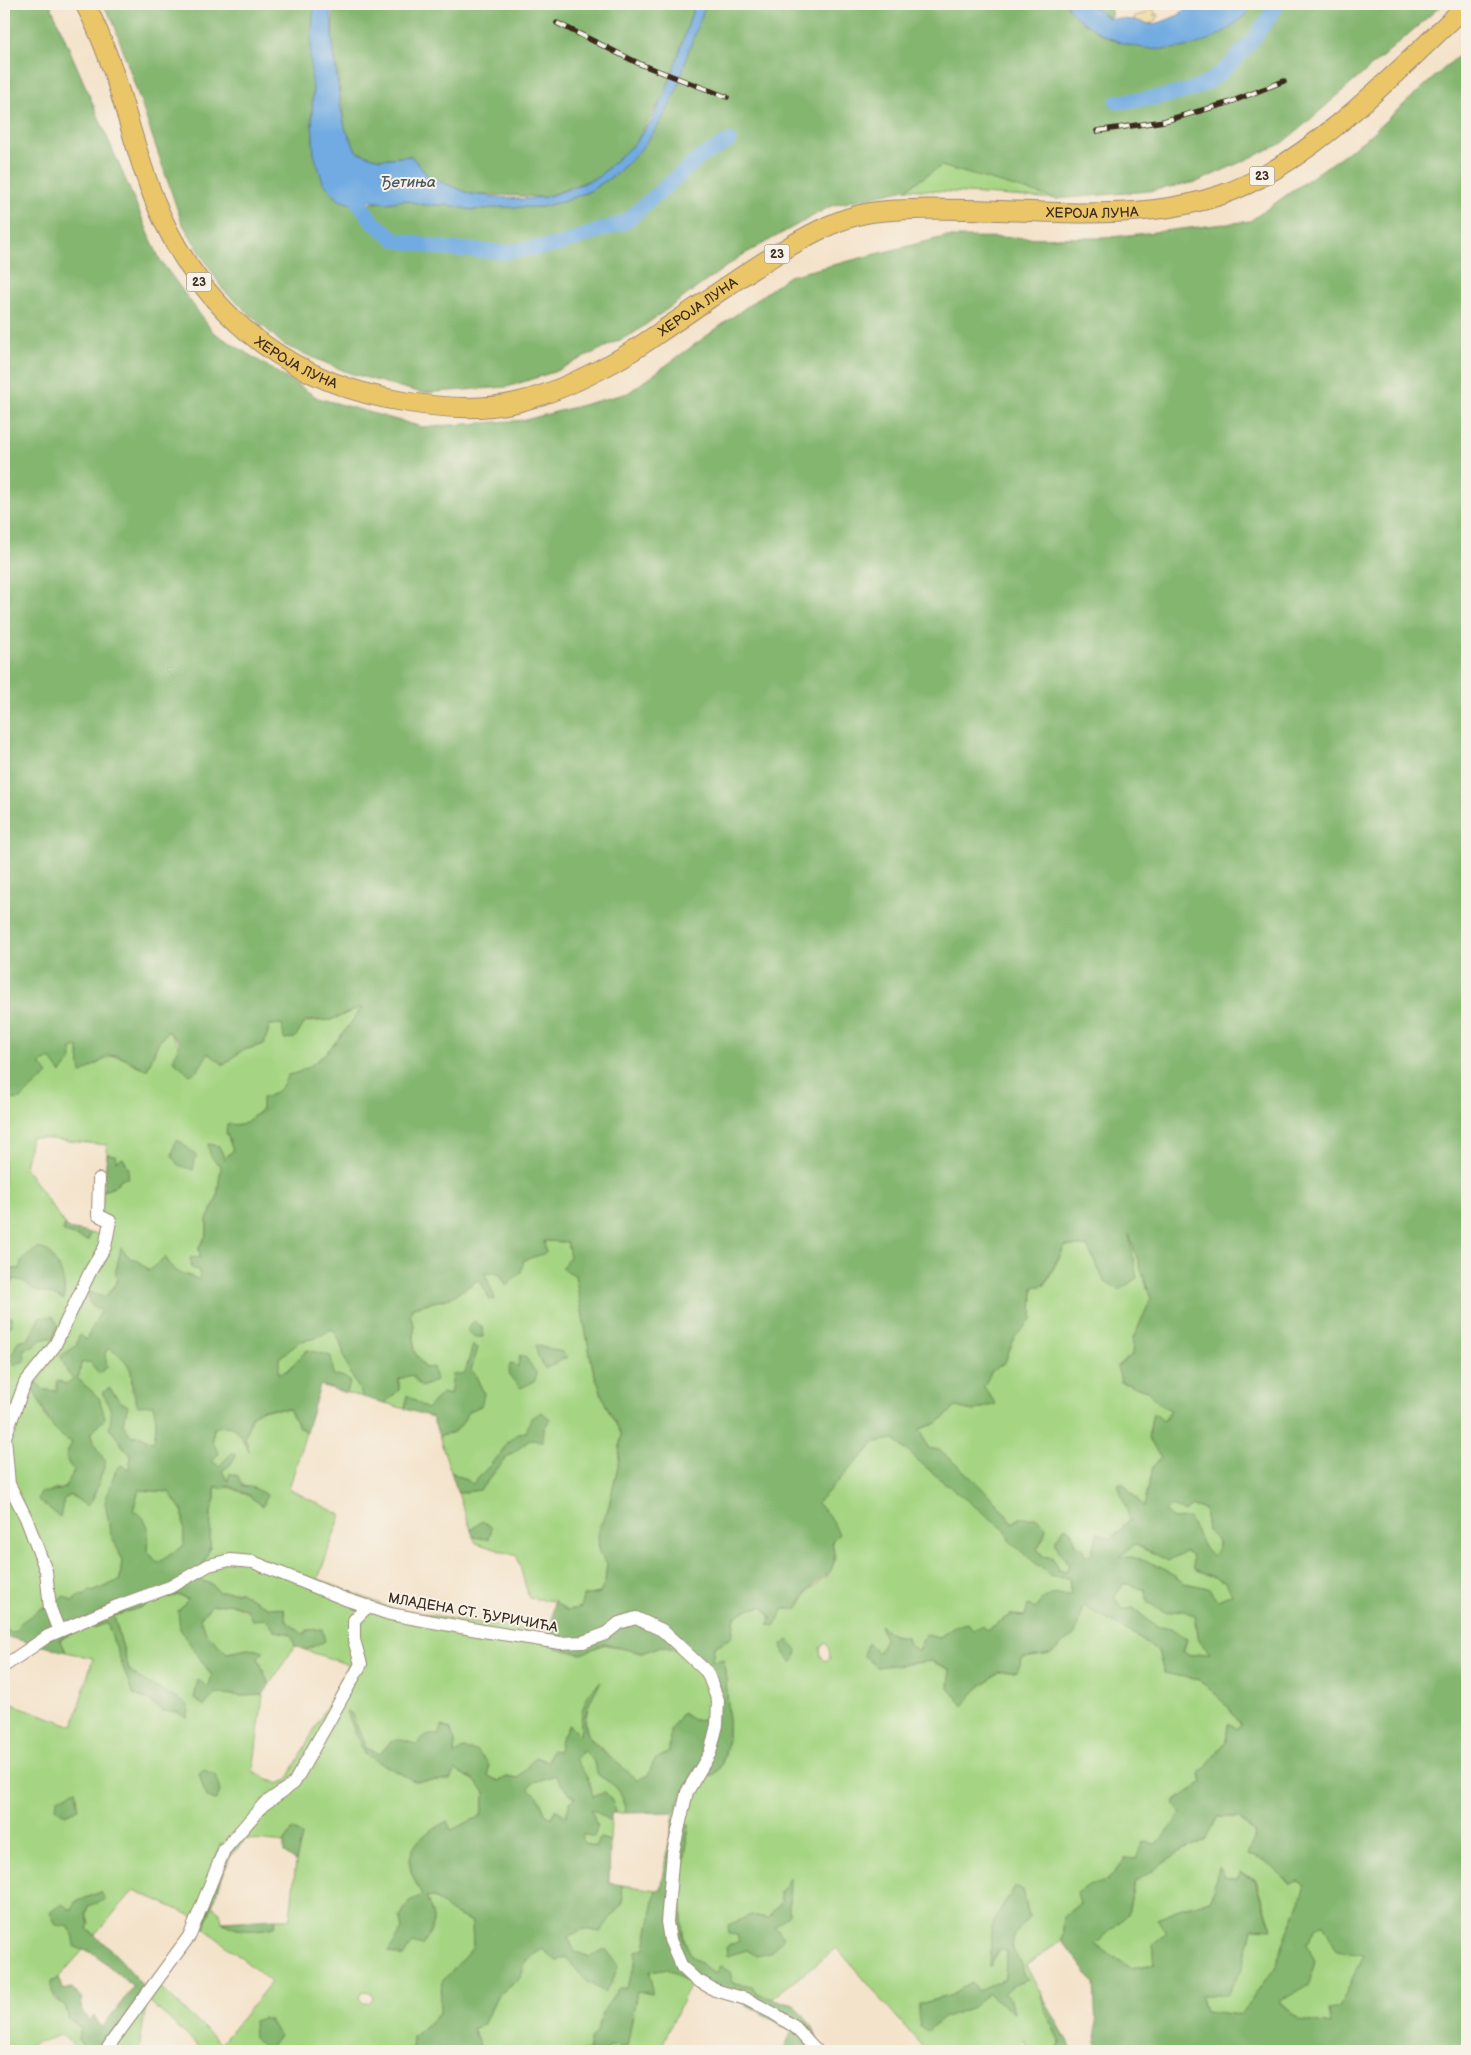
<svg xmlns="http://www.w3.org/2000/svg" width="1471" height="2055" viewBox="0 0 1471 2055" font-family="'Balsamiq Sans',sans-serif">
<rect width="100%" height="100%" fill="#f7f3e8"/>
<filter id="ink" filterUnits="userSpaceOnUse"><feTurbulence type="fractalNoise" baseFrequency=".02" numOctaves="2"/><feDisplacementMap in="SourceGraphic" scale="10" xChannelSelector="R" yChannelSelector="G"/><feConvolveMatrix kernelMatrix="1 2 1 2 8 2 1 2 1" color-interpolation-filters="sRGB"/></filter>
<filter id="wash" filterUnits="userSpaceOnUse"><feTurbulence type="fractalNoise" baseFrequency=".0096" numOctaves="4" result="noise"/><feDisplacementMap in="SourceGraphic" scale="20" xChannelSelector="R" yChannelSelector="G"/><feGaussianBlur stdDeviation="1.12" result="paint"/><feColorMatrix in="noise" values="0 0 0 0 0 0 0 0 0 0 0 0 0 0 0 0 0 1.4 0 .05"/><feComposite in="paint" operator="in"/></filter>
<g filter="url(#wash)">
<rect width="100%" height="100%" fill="#f4e3cb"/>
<path fill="#a5d582" stroke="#708050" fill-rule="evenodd" d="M941,165L1057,199L906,189Z
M363,1006C346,1030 318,1071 288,1076C282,1093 257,1114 242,1125L237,1124L226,1132L233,1150L225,1159L219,1146L209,1144C209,1154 212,1161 222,1165L217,1198L207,1220V1234L199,1247L200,1257L190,1258L199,1271L200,1280L173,1270L150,1271L136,1259H131L121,1248L116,1271L117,1283L107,1295L101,1296L90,1292L101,1311L86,1341L73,1379L58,1391L44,1390L37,1394L46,1418L72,1442L68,1463L75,1471L64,1489L51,1490L60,1516L63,1499L71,1495L87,1506L92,1501L105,1462L95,1446L90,1433L105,1418L99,1398L76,1377L79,1376L81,1362C92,1362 103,1358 108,1348C131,1362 132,1366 132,1392L153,1405C157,1418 157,1430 153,1443L141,1436H131L122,1423L128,1406L121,1402L109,1388V1405L120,1443L131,1456L129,1470L110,1532L122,1559L120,1580L55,1608L11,1633L4,1627V1408L6,1398L4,1390V1332L12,1325L11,1317L4,1313V1290H9L13,1279L26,1281L33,1289L54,1294L63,1300L65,1287L20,1269H11L4,1257V1100L20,1099L40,1064L50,1057L61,1073L70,1049L78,1047L96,1065C120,1047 122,1061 147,1070L158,1043L168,1031L198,1070L208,1052L224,1065L241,1051L264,1044L270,1025L331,1020ZM31,1137L107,1145V1154L115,1155L121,1179L114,1187L103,1191L99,1234L90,1233L88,1241L63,1231L65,1225L25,1168ZM39,1318L35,1346L24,1349Z
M1128,1229L1151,1299L1133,1339L1132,1355L1118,1366L1121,1382L1147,1391L1162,1406L1171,1410L1164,1421L1153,1413L1148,1438L1161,1457L1153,1467L1144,1507L1124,1484L1130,1519L1112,1539L1098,1533L1091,1555H1084L1077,1546L1071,1531L1058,1549L1069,1565L1066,1572L1058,1570L1052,1557H1044L1037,1549L1044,1536L1046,1527L1037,1518L1013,1523L991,1497L928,1448L920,1429L937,1423L956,1407L973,1411L995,1403L984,1387L990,1372L1005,1362L1015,1337L1032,1320L1033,1287L1045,1285L1065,1246H1087L1104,1280Z
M544,1241L567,1242L575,1275L593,1370L605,1403L621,1434L618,1467L608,1509L598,1530L599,1553L607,1563L605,1583L600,1593L583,1596L582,1607L567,1611L554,1601L529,1598L517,1556L476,1543L473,1537L489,1539L482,1521L471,1530L458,1493L480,1490L506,1458L544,1429L549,1419L507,1442L501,1453L473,1484L451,1472L439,1436C462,1432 457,1429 468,1412C472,1406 479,1400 484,1394L475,1374L470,1370L473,1345L465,1373L450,1395L442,1393L427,1409L407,1396L405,1409L385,1403L399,1390V1379L425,1368L414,1351V1325L410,1315L413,1307L450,1298L480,1279L490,1300L495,1299L484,1273H499L507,1286L524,1260Z
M332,1328C343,1339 343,1359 350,1372C354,1381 359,1388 363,1397L347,1393L350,1381L334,1376L307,1350L286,1371L278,1373L279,1358L301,1341L316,1338Z
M263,1409H289L298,1426L306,1432L289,1489L341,1515L318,1579L393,1609L551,1634L556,1648L581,1654L604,1644L642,1653L661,1646L675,1649L710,1670L711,1712L706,1719L692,1720L682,1713L670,1731L669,1752L655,1760L648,1775L637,1781L589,1737L585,1723L589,1702L599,1683L582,1711L580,1736L569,1725L561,1739L559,1751L548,1762L535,1757L518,1779L507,1777L499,1781L488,1776L454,1756L455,1742L450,1729L441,1726L440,1735H430L418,1746L391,1741L380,1754L366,1749L352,1714L347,1711L364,1754L414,1781L455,1770L474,1780L485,1792L481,1816L451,1831L447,1821C430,1831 411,1840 410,1862C409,1872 418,1886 422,1895L400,1917L402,1930L426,1897H434L451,1912L472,1922L473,1948L442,1982L439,2014L413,2037L412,2051H204L147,1999L139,2051H113L146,1991L159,1986L221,2044L271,1982L204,1928L206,1922L134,1890L95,1935L87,1929L89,1924C83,1907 89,1904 101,1892L88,1897L69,1927L74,1937L75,1947L84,1949L58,1978L51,1982L55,2000L65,2005L69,2019L81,2028L78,2038L86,2051H54L75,2046L61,2035L23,2047L24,2051H4V1732L6,1729C3,1719 3,1712 7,1702L73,1726L93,1658L66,1652L60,1640L80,1628L96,1627L107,1623L133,1694L150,1701L163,1712H177L187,1705L139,1678L129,1670L114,1616L145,1606L154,1601L178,1595L188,1599L180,1629L212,1676L208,1688L198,1680L194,1699L216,1693L242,1696L263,1695L253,1771L278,1784L287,1780L349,1665L305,1650L325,1641L304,1635L285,1621L284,1609L267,1607L240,1592H218L213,1585L198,1579L210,1547L211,1512L215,1499V1486C234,1486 247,1494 263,1506L267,1495L254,1488L242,1486L238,1476L230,1474L228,1482L222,1471L231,1464L236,1455L233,1453L219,1466L211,1461L214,1428C236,1421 237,1432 248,1449L245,1437L252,1415ZM293,1829L302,1836L296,1861L290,1919H276L274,1927C255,1931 238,1933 222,1922L220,1912L212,1906L207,1918L220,1844L246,1839L284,1843ZM362,1991L371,1992L373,1998L369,2003H362L359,1997Z
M893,1439L940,1479L1006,1530L1010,1542L1069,1578L1071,1595L1035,1609L1025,1616L1010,1615L986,1631L973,1630L954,1626L918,1652L908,1643L907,1637L893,1635L881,1626L885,1639L878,1653L868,1643L864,1656L909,1664L931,1661L950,1670L949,1688L963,1705L976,1690L999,1672L1017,1671L1023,1658L1051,1654L1083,1605L1139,1637L1158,1651L1164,1673L1199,1680L1219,1697L1241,1724L1238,1729L1228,1724L1226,1741L1200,1774L1202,1783L1174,1801L1182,1814L1157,1845L1136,1859L1126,1858L1108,1880L1089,1885L1080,1902L1064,1917L1062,1940L1026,1966L1041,1993L1045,2012L1060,2042L1058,2051H1029L1025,2040L1017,2051H926L837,1948L771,1999L757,1994L752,1986L733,1983L720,1966L715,1974C708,1969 696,1963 691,1955C672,1924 685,1859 689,1824L673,1821L674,1812L697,1766L711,1777C738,1761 726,1687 724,1660L712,1661L714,1647L732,1637L735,1617L746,1610L763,1606L771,1617L783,1609H797L809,1591L829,1574L835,1560L832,1541L831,1518L817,1503L876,1442ZM826,1643L829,1648L830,1658L825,1661L821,1656L820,1648ZM789,1879L775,1927L739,1941L737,1935L751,1915L768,1918L781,1902L780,1892ZM1015,1887L1023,1890L1029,1917C1022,1926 1010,1936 1013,1949C1015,1960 1024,1960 1023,1975L1003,1993L1013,2012L988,1993L972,2007L945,2017L919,2004L950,1996L971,1982L979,1992L1005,1979L1006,1951L999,1949L991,1966Z
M139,1490L169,1492L183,1512L184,1545L158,1564L147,1551L148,1526L133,1511Z
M1171,1506H1192L1204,1509L1207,1530L1218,1541V1549L1213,1557L1204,1547L1189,1519H1173L1165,1512Z
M1135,1544L1145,1550L1185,1551L1192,1555L1194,1569L1226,1582L1233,1594L1218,1600L1208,1588L1184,1583L1166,1570L1118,1557Z
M1124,1583L1146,1590L1195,1616L1199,1641L1210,1653L1191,1655L1183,1652L1187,1639L1171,1628L1157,1627L1133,1608L1124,1610L1114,1598Z
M232,1604L266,1619L275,1631L291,1634L295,1646L269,1685L258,1658L264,1651L248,1649L227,1653L205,1633L200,1618L212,1605Z
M584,1751L593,1760L598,1775C619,1788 621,1789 626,1813H617L611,1799L593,1798L588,1779L574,1759Z
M555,1775L566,1790L576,1798L566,1817L553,1818L546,1816L538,1796L527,1788L534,1782Z
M590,1808L611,1821L610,1841L600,1838L596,1847L584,1843L581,1834L594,1836Z
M1218,1817H1238L1255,1833L1248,1855C1267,1859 1277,1870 1290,1884L1299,1882L1306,1886L1275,1966L1241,2015L1205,2011L1200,1995L1243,1967L1252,1928H1272L1256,1880L1241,1873L1237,1879L1226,1878L1219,1868L1210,1901L1183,1908L1157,1918L1167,1933L1155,1964L1131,1968L1094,1944L1128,1914L1134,1883L1179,1852L1206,1839Z
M622,1885L656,1890L645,1948L636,1951L635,1965L626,1988L604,2010L597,2032L591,2038L588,2051H471L480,2045L471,2029L483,2025L497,1996L521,1977L526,1960L542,1949L557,1961L566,1957L585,1980L591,1957L575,1952L568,1937L623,1902Z
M1324,1924L1364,1955L1331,2025L1300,2020L1279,2001L1309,1983L1315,1961L1306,1944L1316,1928Z
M668,1968L690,1984L661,2048L665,2051H607L608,2046L627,2047L637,1990L652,1994L650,1971Z"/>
<path fill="#84b670" stroke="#607047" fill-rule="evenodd" d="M4,4H50L160,260L213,332L318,398L422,427L525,420L628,393L789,276L944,237L1103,238L1250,221L1364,140L1467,48V2051H1097L1094,1983L1062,1940L1064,1917L1080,1903L1077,1893L1089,1885L1108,1880L1126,1858L1136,1859L1143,1842L1157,1844L1181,1814L1174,1802L1202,1783L1200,1774L1226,1741L1228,1723L1238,1729L1241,1724L1219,1697L1199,1680L1164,1673L1158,1651L1139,1637L1083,1606L1075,1634L1051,1654L1023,1658L1017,1671L999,1672L976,1690L963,1706L949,1688L950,1670L932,1661L877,1667L864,1656L868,1643L878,1653L885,1639L880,1625L893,1635L907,1637L908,1643L918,1651L925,1634L938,1638L954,1626L967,1623L973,1630L982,1625L986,1631L1010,1615L1025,1616L1028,1605L1035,1609C1046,1592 1053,1594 1071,1595L1069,1578L1052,1577L1010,1542L1005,1530L940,1479L893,1439L876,1442L817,1503L831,1518L839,1534L832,1541C839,1577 827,1569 808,1591C804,1596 801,1603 797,1609H783L775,1626L768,1625L771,1617L763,1606L746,1610L735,1617L732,1637L714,1647L712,1661L724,1659C726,1687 738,1761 710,1777L697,1766L674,1812L626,1813C621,1789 619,1788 598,1775L593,1760L584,1751L575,1758L588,1779L593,1797L605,1792L611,1799L617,1813H611V1821L591,1809L597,1827L594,1837L582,1834L584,1843L595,1847L600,1838L610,1841L609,1883L622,1885L623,1902L600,1932L583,1929L568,1937L575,1952L591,1957L605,1948L618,1965L612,1983L604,1992L585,1980L566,1957L557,1961L542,1949L526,1960L521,1977L497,1996L483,2025L472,2029L480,2045L470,2051H412L413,2037L439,2014L442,1982L473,1947L472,1922L451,1912L434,1897H426C436,1921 436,1923 422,1946L412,1943L403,1957L388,1952L402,1930L400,1917L409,1901L422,1895C418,1886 409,1872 410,1862C411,1840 430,1831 447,1821L451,1830L481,1816L485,1792L474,1780L455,1770L450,1780L414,1781L364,1754L346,1710L352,1714L366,1749L380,1754C395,1736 397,1738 418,1745L422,1738L430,1735H439L441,1726L450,1729L455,1742L454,1755L463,1749L477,1751L489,1765L488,1776L499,1781L507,1777L518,1779L535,1757L548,1762L551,1750L559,1751L561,1739L569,1725L580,1736L582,1711L589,1692L601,1682C592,1696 579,1718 588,1736C592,1743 628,1772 637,1780L648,1775L655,1760L669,1752L670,1731L682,1713L693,1720L706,1719L711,1712L710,1670L675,1649L661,1646L642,1653L604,1644L581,1654L556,1648L551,1634L554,1601L567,1611L581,1607L583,1596L600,1593L605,1583L607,1563L599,1553L598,1530L608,1509L618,1467L621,1434L605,1403L593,1369L575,1275L561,1268L570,1257L567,1242L544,1241L546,1253L524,1260L521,1272L507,1286L499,1273H485L495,1299L490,1300L479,1279L450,1298L413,1307L410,1315L414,1325V1351L425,1368L433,1367L436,1381L421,1387L412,1375L399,1379V1390L384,1403L363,1397C359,1388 354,1381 350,1372C343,1359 343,1339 332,1329L316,1338L301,1341L279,1358V1373L287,1371L307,1350L331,1356L334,1376H342L350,1381L347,1393L320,1385L306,1432L298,1426L289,1409H263L252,1415L245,1437L249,1451C239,1433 236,1421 214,1428L212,1441L219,1454L211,1461L219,1466L233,1452L236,1455L231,1464L222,1471L228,1481L230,1473L238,1476L243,1486L254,1488L267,1495L263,1506L248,1495L229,1486L222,1489L215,1486V1499L211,1512L210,1547L198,1579L213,1585L218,1592H240L267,1607L284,1609L286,1621L304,1635L307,1630L322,1629L325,1641L305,1650L295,1646L291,1634L275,1631L266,1619L252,1620L247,1609L232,1604L212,1605L200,1618L206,1633L227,1653L248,1649L264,1651L258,1658L269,1685L263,1695L242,1696L216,1693L204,1706L194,1699L198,1680L208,1687L212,1676L180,1629L178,1611L188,1599L178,1595L154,1601L145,1606L114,1616L129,1670L139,1678L188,1705L187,1719L177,1712H163L150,1701L133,1694L107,1623L96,1627L80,1628L60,1639L66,1652L4,1636V1627L11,1633L17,1630L19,1624L43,1607L55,1608L57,1600L64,1596L73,1602L79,1595L84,1596L89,1590L93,1592L120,1580L122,1559L110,1532L105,1502L115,1472L121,1465L129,1469L131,1456L109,1428C113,1412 111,1407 102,1393L109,1388L121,1402L128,1406L123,1423L131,1436H141L153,1443C157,1430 157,1418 153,1405L138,1406C126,1376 142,1368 108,1348L105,1354L107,1367L99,1374L90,1362L81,1363L79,1376L76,1377L99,1398L105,1418L90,1434L95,1446L106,1462L92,1501L87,1506L71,1495L64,1499L60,1517L38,1500L40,1493L64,1489L74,1471C64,1458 65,1457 72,1442C46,1431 45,1404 29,1385L33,1379L44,1390L57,1391V1380L66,1384L73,1379L67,1372L61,1356L76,1346L79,1335L86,1340L101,1311L89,1303V1292L101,1296L107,1295L117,1283L116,1271L121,1248L131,1259H136L149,1271L165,1257L174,1270L200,1280L199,1271L192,1268L190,1258L200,1257L199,1247L207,1234V1220L217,1198L221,1165C212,1161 209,1154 208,1144L219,1146L225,1159L233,1150L226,1132L227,1124L242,1125L262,1110V1098C275,1095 283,1088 288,1075C317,1071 346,1031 362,1007L331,1020L306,1021L295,1038L284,1039L282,1024L270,1025L264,1044L241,1051L224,1065L208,1053L198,1070L190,1075L173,1060L180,1043L168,1031L158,1043L147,1070L118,1055L108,1056L81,1074L78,1047L71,1049L72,1059L61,1073L50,1058L40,1064L48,1074L20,1099L4,1100ZM1129,1234L1151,1299L1133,1339L1132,1355L1117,1366L1121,1382L1147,1391L1162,1406L1171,1410L1164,1421L1153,1413L1148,1438L1161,1457L1153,1467L1144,1507L1124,1484H1118L1130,1519L1112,1539L1098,1533L1091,1555H1084L1083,1548L1077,1546L1071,1531L1065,1527L1055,1541L1058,1549L1069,1565L1066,1572L1058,1570L1052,1557H1044L1037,1549L1044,1536L1046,1527L1037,1518H1020L1012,1523L991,1497L965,1472L939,1450L928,1448L920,1429L937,1423L956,1407L973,1411L996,1404L984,1387L991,1372L1005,1362L1015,1337L1032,1320L1033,1287L1044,1285L1065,1246H1087L1104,1280L1119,1290L1137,1278ZM139,1490L169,1492L183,1512L184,1545L158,1563L147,1551C148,1535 151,1517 133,1511ZM1171,1506L1184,1512L1192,1506L1204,1509L1207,1530L1218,1541V1549L1213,1556L1204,1547L1189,1518L1173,1519L1165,1512ZM1135,1544L1168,1561L1186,1551L1192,1555L1194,1569L1226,1582L1232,1594L1218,1600L1208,1588L1184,1583L1166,1570L1149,1562L1131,1557H1119ZM1124,1583L1146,1590L1147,1602L1167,1613L1182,1610L1195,1616L1199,1641L1210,1653L1191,1655L1183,1652L1187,1640L1171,1628L1157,1627L1133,1608L1124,1610L1114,1598ZM555,1775L566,1790L576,1798L570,1802L566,1816L555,1809L553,1818L546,1815L538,1796L528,1788L534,1782ZM1218,1817H1238L1255,1833L1247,1855C1267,1859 1277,1870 1290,1885L1299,1882L1306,1886L1275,1966L1241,2015L1205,2011L1200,1995H1227L1243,1967L1252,1928L1272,1929L1255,1880L1241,1873L1237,1879L1226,1878L1219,1867L1210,1901L1183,1908L1157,1918L1166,1933L1153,1944L1155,1964L1131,1968L1095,1945L1128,1914L1134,1883L1179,1852L1206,1839ZM1323,1924L1337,1951L1363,1955L1339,2008L1329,2010L1331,2025L1300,2020L1279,2002L1309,1984L1315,1961L1306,1944L1316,1928Z
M102,4H314L312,122L314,154L354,205L404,200L425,205H448L473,210L502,207H541L565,201L590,191L616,174L637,154L679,84L688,52L706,4H1066L1068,8L1098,32L1114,40L1132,46L1234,25L1254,4H1272C1266,15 1257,25 1249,35C1206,88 1182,90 1117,97L1118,107C1147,104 1176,102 1204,90C1235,76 1265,32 1283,4H1443L1283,143L1197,182L1149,191L1057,199L941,166L906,189L831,206L741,256L634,333L554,372L507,387L422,393L349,373L284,345L223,290L182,223L113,21Z
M334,4H695L666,92L636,142L598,177L545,197L471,194L429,177L411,156L380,159L357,152L345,128L332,36Z
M1090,4L1103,5L1111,10V16L1108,18Z
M176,1140L182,1142L196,1156L193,1170L178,1165L172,1156Z
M107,1154L115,1155L116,1161L123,1158L129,1169L128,1178L121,1179L114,1187L103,1191Z
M65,1225L68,1229L90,1233L88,1241L63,1231Z
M37,1248L48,1251C60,1268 67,1279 63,1300C51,1292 44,1294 33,1289C23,1283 29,1281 13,1279L9,1290H4V1257L11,1269H20L21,1261Z
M4,1313L11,1317L12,1325L4,1332Z
M53,1316L58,1325L54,1337L40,1340L35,1346L24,1349L25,1361L13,1365L12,1354L18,1341L30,1338L39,1318Z
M474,1321L482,1327L483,1337H474L467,1330Z
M473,1345L478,1348L471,1370L475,1374L484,1394L481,1406L468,1412C461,1428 456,1433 439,1436L432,1417L405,1409L407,1395L427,1409L442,1393L450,1395L453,1375L465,1373Z
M536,1345L562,1352L567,1357L545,1369L537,1354Z
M520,1355L526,1358L536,1373L535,1381L521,1388C513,1380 507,1377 510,1364L518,1366Z
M542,1412L550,1419L544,1429L543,1441L530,1440L506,1458L480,1490L458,1493L451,1472L473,1484C482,1474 491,1464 500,1454C507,1445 512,1432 526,1432L531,1418Z
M482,1521L492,1527L489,1539L473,1537L471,1530Z
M788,1640L797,1650L795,1660L792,1663L784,1654L782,1645Z
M205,1770L216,1776L220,1792L216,1800L206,1798L199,1773Z
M76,1790L79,1809L65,1815L56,1808L57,1799Z
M673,1821L689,1824L681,1890L683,1937L692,1957L715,1974L720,1966L730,1972L733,1983L752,1986L757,1994L794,2005L813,2027L821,2051H804L801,2045L792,2051H783L792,2031L742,2002L690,1984L668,1968L650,1971L652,1994L637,1991L627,2047L609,2046L607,2051H588L591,2038L597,2032L604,2010L619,1988H626L635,1965L636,1951L645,1948L656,1890H661Z
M293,1829L302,1836L296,1861L284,1853V1843Z
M246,1839L230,1856L206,1922L220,1844Z
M790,1878L789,1914L775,1927L784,1937L770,1953L756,1956L747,1950L727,1956L726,1947L739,1941L737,1935L729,1934L728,1925L751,1915L768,1918L781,1902L780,1892Z
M1016,1886L1023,1890L1029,1917C1022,1926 1010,1936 1013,1949C1016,1960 1024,1960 1023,1975L1028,1980L1014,1985L1003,1993L1011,2000L1014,2013L987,1993L973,2007L945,2017L927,2031L920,2026L918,2013L919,2004L950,1996L971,1982L979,1991L1005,1979L1006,1951L999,1949L990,1967L991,1931L996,1916Z
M101,1892L105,1900L88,1906L86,1914L89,1924L87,1929C110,1947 128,1966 146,1991L113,2051H86L78,2038L81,2028L69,2019L65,2005C55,1999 51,1994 51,1982L58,1978L64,1990L72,1988L81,1997L83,2012L89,2021L94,2016L102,2028L133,1987L95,1954L75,1947L74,1937L69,1927L56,1925L50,1912L62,1904L72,1911L75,1902Z
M276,1919L274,1927C255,1931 238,1933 222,1922Z
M1041,1993L1073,2051H1058L1060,2042L1045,2012Z
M262,2018L270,2020L279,2035L270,2048H264L254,2038L253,2021Z"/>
<path fill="#eeda9e" stroke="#94825e" d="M1155,7L1153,10L1156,13L1153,15H1159L1153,23L1146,24L1134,20L1135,16L1145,14L1150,9Z"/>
<path fill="#71abe1" stroke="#566a80" d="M314,4H331L332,36L340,104L345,128L357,152L380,159L411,156L429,177L471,194L496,197L522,199L545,197L570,189L598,177L636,142L651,121L666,92L695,4H706L688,52L679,84L669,107L657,128L637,154L616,174L590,191L565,201L541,207H502L473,210L448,205H425L404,200L387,203L367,201L354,205L339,200L323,182L314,154L312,122L313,92L310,58Z
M1066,4H1090L1108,18L1134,20L1154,25L1179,15L1189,4H1254C1217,54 1145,63 1094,29C1084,23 1071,14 1066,4Z"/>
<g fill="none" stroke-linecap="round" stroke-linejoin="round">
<path stroke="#71abe1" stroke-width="15" d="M1117,102C1147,99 1179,97 1206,83C1233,68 1262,29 1278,4
M350,186L359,203L373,222L396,240L447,249L505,252L557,245L625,222L699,158L729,141"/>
</g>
</g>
<g filter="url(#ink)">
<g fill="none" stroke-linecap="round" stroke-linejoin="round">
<defs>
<path id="minor" d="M59,1631L50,1608L46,1571L26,1518L9,1484L5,1437L25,1383L54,1347L91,1270L105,1247L110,1221L98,1215L99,1179
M4,1666L48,1636L115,1607L170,1587L209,1565L230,1560L253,1562L345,1599L390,1614L483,1631L560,1643L583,1642L605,1634L619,1623L636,1618L662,1630L707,1672L718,1700L717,1725L710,1753L687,1792L673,1852L667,1922L670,1940L682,1967L695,1979L715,1990L746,1999L773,2013L795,2027L817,2051
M106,2051L113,2040L190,1935L224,1850L263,1805L294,1783L361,1664L354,1640V1620L368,1606"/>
<g id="primary">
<path id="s1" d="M85,4C122,73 131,153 165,224C213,323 297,385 406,402C443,408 481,411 518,402C552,394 584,378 614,362C634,351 653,337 672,324C708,300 743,274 780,252C805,237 831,222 859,215C881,209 905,210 928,209C980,209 1032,212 1084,213C1131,213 1177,210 1221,195C1310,165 1399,69 1467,5"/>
</g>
</defs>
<use href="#minor" stroke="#988674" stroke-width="14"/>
<use href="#primary" stroke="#988674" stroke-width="21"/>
<use href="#minor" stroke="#fff" stroke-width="12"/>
<use href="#primary" stroke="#ebc669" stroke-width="19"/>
<defs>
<path id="rail" d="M557,23L640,64L727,97
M1097,131L1164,121L1228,103L1284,81"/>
</defs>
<use href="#rail" stroke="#3b2a1e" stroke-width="5.5"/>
<use href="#rail" stroke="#f7f3e8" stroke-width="4" stroke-dasharray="11" stroke-linecap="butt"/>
</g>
</g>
<g text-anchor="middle" stroke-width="4" stroke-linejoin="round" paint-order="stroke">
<g fill="#f7f3e8" stroke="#73665b" stroke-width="1">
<rect x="1249.5" y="166.5" width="25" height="19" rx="4"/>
<rect x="764.5" y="244.5" width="25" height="19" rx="4"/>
<rect x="186.5" y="272.5" width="25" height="19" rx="4"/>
</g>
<g font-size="12" font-weight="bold" fill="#3b2a1e">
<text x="1262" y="180">23</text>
<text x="777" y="258">23</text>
<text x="199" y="286">23</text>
</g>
<g font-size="14" fill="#3b2a1e" stroke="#f7f3e8">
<text dy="5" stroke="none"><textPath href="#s1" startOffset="1284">ХЕРОЈА ЛУНА</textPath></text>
<text dy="5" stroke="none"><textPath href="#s1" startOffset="864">ХЕРОЈА ЛУНА</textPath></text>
<text dy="5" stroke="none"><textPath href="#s1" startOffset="429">ХЕРОЈА ЛУНА</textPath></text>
<text transform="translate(473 1612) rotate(10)" y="5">МЛАДЕНА СТ. ЂУРИЧИЋА</text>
</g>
<g font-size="15" font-style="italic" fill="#4e5762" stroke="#f7f3e8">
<text x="408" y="187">Ђетиња</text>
</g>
</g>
<rect width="1471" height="2055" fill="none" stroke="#f7f3e8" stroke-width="20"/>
</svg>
